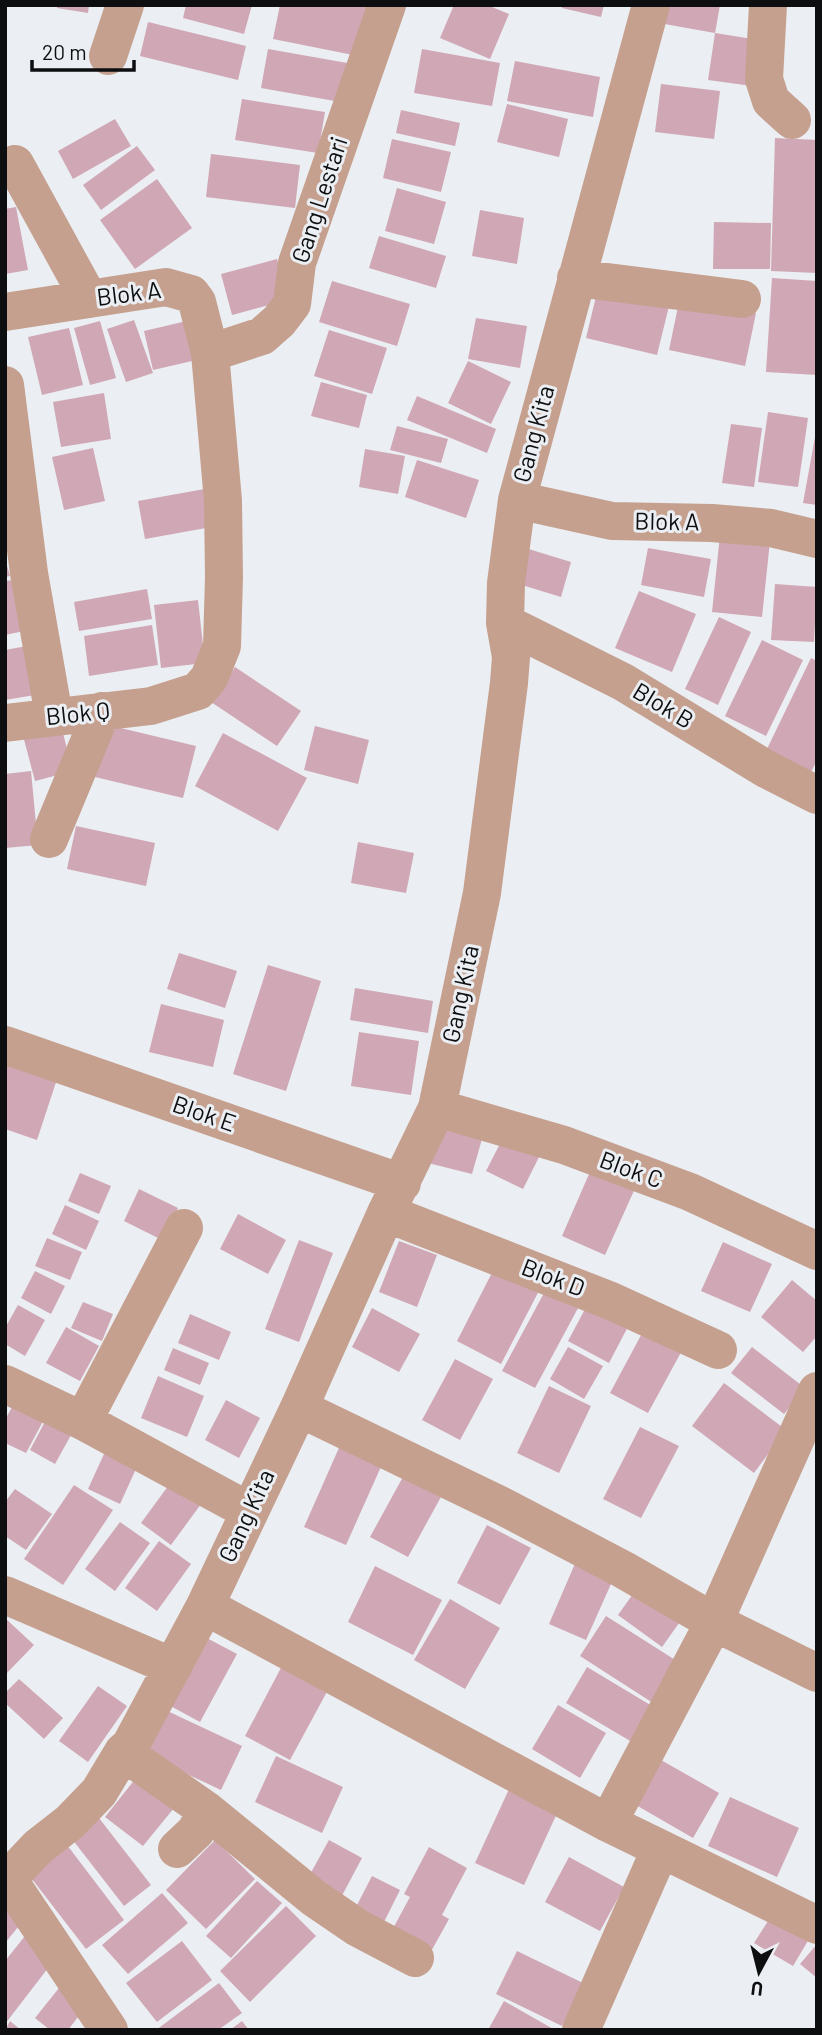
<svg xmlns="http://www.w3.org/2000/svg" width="822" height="2035" viewBox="0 0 822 2035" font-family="Barlow,sans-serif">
<rect width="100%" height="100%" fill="#ebeef2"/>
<path fill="#d0a7b4" d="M57,5H89L88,13L57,8Z
M186,5H252L244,34L183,18Z
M280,5H368L358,56L273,39Z
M454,5H487L509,14L490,59L440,38Z
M563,5H604L601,17L562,8Z
M662,5H720L715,33L659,23Z
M148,22L246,46L238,80L140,56Z
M715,33L759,40L752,86L708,80Z
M268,49L353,64L346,103L261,88Z
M422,49L500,63L492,106L414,93Z
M515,61L600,77L593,117L507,101Z
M661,84L720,91L714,139L655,132Z
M242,99L325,112L318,153L235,140Z
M507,104L568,119L559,157L497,142Z
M401,110L460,123L455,146L396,133Z
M115,119L131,146L73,179L58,151Z
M775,138L817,140V273L771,271Z
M392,139L451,152L441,192L383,178Z
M137,146L155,170L101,210L83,185Z
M211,154L300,165L295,208L206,197Z
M157,179L192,228L135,269L100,220Z
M397,188L446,202L434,244L385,231Z
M16,207L28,270L5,274V209Z
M480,210L524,218L517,264L472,256Z
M714,222L771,223L770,269H713Z
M379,236L446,256L436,288L369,268Z
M277,259L288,300L232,315L221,274Z
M772,278L817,281V375L766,372Z
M332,281L410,304L397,346L319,322Z
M599,284L670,302L657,355L586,338Z
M680,297L756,313L745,366L669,350Z
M476,318L527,326L520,368L468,359Z
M134,320L153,373L126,382L107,329Z
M191,320L201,359L153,370L144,331Z
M100,321L116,378L90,385L74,328Z
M69,328L83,385L42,395L28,337Z
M329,330L387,348L372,394L314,376Z
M468,361L511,382L491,424L448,403Z
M321,382L367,395L359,428L311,416Z
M104,393L111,439L61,447L53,402Z
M417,396L496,429L487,453L407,420Z
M768,412L808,418L798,487L758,482Z
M731,424L762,428L754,487L722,483Z
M397,426L448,439L441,463L390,450Z
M815,437H817V505L803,503Z
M93,448L105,501L64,510L52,457Z
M365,449L405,456L398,494L359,487Z
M417,460L479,480L466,518L405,497Z
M210,488L217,526L145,539L138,501Z
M720,535L770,541L762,617L712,612Z
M522,547L571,562L561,597L512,582Z
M648,548L711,559L704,597L641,585Z
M5,559L10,576L5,577Z
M13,580L24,631L5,635V581Z
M775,584L817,587L814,642L771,640Z
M147,589L152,619L79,631L74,602Z
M639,591L696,614L672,672L615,648Z
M198,600L205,663L161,668L154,605Z
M719,617L751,632L718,705L685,689Z
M152,625L158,665L89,676L84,636Z
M762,640L803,660L766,736L725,716Z
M27,646L35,695L5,700V650Z
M811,658L817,661V760L811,772L766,751Z
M235,667L301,711L277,746L211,702Z
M60,722L73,771L35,781L22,732Z
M108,725L196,746L183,798L95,777Z
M315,726L369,740L358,784L304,770Z
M223,733L307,778L278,831L195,786Z
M31,771L38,845L5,848V774Z
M76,826L155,843L146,886L67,869Z
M358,842L414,853L406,893L351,883Z
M179,953L237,971L225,1008L167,989Z
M268,965L321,981L286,1091L233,1074Z
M355,988L433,1001L428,1033L350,1020Z
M161,1004L224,1020L213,1067L149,1052Z
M359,1032L419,1041L411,1095L351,1086Z
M5,1052L60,1070L37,1140L5,1129Z
M442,1114L486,1125L472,1174L428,1163Z
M507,1130L543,1149L523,1189L486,1171Z
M593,1165L637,1184L605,1255L562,1236Z
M80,1173L111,1186L99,1214L68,1201Z
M139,1189L178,1208L162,1240L124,1221Z
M65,1205L99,1221L86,1250L52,1234Z
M238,1214L286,1240L268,1274L220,1249Z
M47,1238L82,1252L70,1280L35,1266Z
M299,1240L333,1253L299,1342L265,1329Z
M399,1241L437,1255L417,1307L379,1292Z
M723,1242L772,1264L750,1312L701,1291Z
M497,1263L542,1285L501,1364L457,1341Z
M35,1271L65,1286L51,1314L21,1298Z
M551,1280L584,1297L535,1388L502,1371Z
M792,1280L817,1301V1336L803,1352L761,1317Z
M592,1296L633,1317L609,1363L568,1341Z
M83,1302L113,1314L102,1341L71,1328Z
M18,1305L45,1320L25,1356L5,1344V1328Z
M372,1308L420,1334L399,1372L352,1347Z
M190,1314L231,1332L219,1360L178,1343Z
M647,1324L685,1345L648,1413L610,1393Z
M66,1327L99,1346L80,1381L46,1363Z
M568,1347L603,1366L584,1399L550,1379Z
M752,1347L805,1388L784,1414L731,1373Z
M173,1348L209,1363L200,1385L164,1370Z
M455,1359L493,1379L460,1440L422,1420Z
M158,1376L204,1396L187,1437L141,1418Z
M724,1383L786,1430L754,1473L692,1426Z
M549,1386L591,1406L559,1473L517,1453Z
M18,1396L48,1412L26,1453L5,1443V1420Z
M226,1400L260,1418L239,1458L205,1440Z
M50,1412L76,1426L55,1464L30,1450Z
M640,1427L679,1446L641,1518L603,1499Z
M342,1441L384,1460L346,1545L304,1527Z
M109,1443L141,1458L120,1504L88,1489Z
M404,1475L442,1495L408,1557L370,1537Z
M174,1478L204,1500L171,1545L141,1523Z
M74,1485L113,1510L63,1585L24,1559Z
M15,1489L52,1514L26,1550L5,1536V1502Z
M120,1522L150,1543L115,1591L85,1569Z
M487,1525L531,1548L500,1605L457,1583Z
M159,1541L191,1564L157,1611L125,1588Z
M577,1559L615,1575L586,1640L549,1624Z
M375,1566L442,1600L413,1655L348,1622Z
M640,1584L684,1616L662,1647L618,1615Z
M450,1599L500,1628L465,1689L414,1660Z
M606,1616L680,1663L653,1703L580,1656Z
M5,1618L34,1645L5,1675Z
M203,1636L237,1654L200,1722L165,1703Z
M283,1664L329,1688L290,1760L245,1736Z
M587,1667L657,1709L637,1745L566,1703Z
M19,1679L63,1718L44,1739L5,1703V1693Z
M98,1686L127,1706L88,1762L59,1741Z
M558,1705L606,1733L580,1778L532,1749Z
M161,1708L242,1746L221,1790L140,1752Z
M276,1756L343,1787L322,1833L255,1802Z
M654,1756L719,1793L693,1838L629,1801Z
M136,1778L174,1808L143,1846L105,1817Z
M510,1787L559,1809L524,1885L475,1863Z
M730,1797L799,1828L777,1877L708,1846Z
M92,1809L151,1885L124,1906L65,1830Z
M215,1840L255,1879L206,1929L166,1890Z
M329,1840L362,1858L337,1905L303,1887Z
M64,1841L124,1920L86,1949L25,1870Z
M429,1847L467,1868L442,1915L449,1919L429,1955L390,1934L410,1897L404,1894Z
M569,1857L624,1887L600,1931L545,1902Z
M372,1876L400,1890L383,1924L355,1909Z
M257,1881L282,1903L231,1958L206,1936Z
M162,1893L188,1923L128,1974L102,1945Z
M286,1906L316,1936L250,2002L220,1971Z
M5,1907L23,1921L5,1943Z
M777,1907L815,1929L793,1966L754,1943Z
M25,1936L55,1959L5,2024V1961Z
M182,1941L212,1980L157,2022L126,1983Z
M817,1944V1978L800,1964Z
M517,1951L583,1983L562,2026L496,1994Z
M63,1983L88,2004L68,2030H50L35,2018Z
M219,1983L242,2013L218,2030H156Z
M504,2001L555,2030H488Z
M10,2021L21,2030H5Z
M242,2021L249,2030H230Z"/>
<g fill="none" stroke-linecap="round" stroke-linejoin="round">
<path stroke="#c5a08f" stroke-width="38" d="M768,5L764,79L771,101L792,120
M108,56L125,5
M15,164L89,299
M576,278L742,299
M5,312L166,287L191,294L197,302L210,353L223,501L224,577L222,646L216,661L209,678L198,691L151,706L5,723
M210,353L262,336L279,321L292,304L297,263L387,5
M5,385L29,573L54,716
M517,500L612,521L712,523L771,528L817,539
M505,623L623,682L766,769L817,795
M49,839L102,711
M5,1045L402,1183
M437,1108L564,1145L690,1192L817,1251
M386,1213L611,1301L718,1350
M5,1384L83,1421L249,1511
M299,1408L504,1507L624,1570L714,1622L817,1673
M83,1421L184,1228
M5,1595L173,1667
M205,1606L608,1823L817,1925
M123,1752L206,1810L196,1831L177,1849
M206,1810L314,1898L358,1928L415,1958
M608,1823L714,1622L817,1391
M8,1879L109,2030
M5,1882L38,1847L70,1822L99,1792L123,1752L130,1746L205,1606L299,1408L386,1213L437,1108L482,893L509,683L511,657L505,623L506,583L517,500L651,5
M581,2030L660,1850"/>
</g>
<g text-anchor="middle" stroke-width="6" stroke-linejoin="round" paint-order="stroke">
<g font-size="24" fill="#0d0e10" stroke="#ebeef2">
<text transform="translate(320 200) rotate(-72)" y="8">Gang Lestari</text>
<text transform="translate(129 294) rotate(-7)" y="8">Blok A</text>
<text transform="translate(534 434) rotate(-75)" y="8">Gang Kita</text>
<text transform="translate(667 522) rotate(1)" y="8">Blok A</text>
<text transform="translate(663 706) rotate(31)" y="8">Blok B</text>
<text transform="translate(78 714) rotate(-6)" y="8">Blok Q</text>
<text transform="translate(461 994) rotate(-78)" y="8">Gang Kita</text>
<text transform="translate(204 1114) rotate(19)" y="8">Blok E</text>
<text transform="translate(631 1170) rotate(20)" y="8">Blok C</text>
<text transform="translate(553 1278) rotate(21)" y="8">Blok D</text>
<text transform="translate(247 1516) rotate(-65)" y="8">Gang Kita</text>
</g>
</g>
<rect width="822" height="2035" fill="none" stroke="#0d0e10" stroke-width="14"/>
<g transform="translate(759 1972) rotate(187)" stroke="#ebeef2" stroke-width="5" paint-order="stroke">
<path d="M0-5L12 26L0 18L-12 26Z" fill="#0d0e10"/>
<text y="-10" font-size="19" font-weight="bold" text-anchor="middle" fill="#0d0e10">U</text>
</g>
<path d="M32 60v10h102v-10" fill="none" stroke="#0d0e10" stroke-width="3.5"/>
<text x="42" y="60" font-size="21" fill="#0d0e10" stroke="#ebeef2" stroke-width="5" paint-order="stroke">20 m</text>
</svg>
